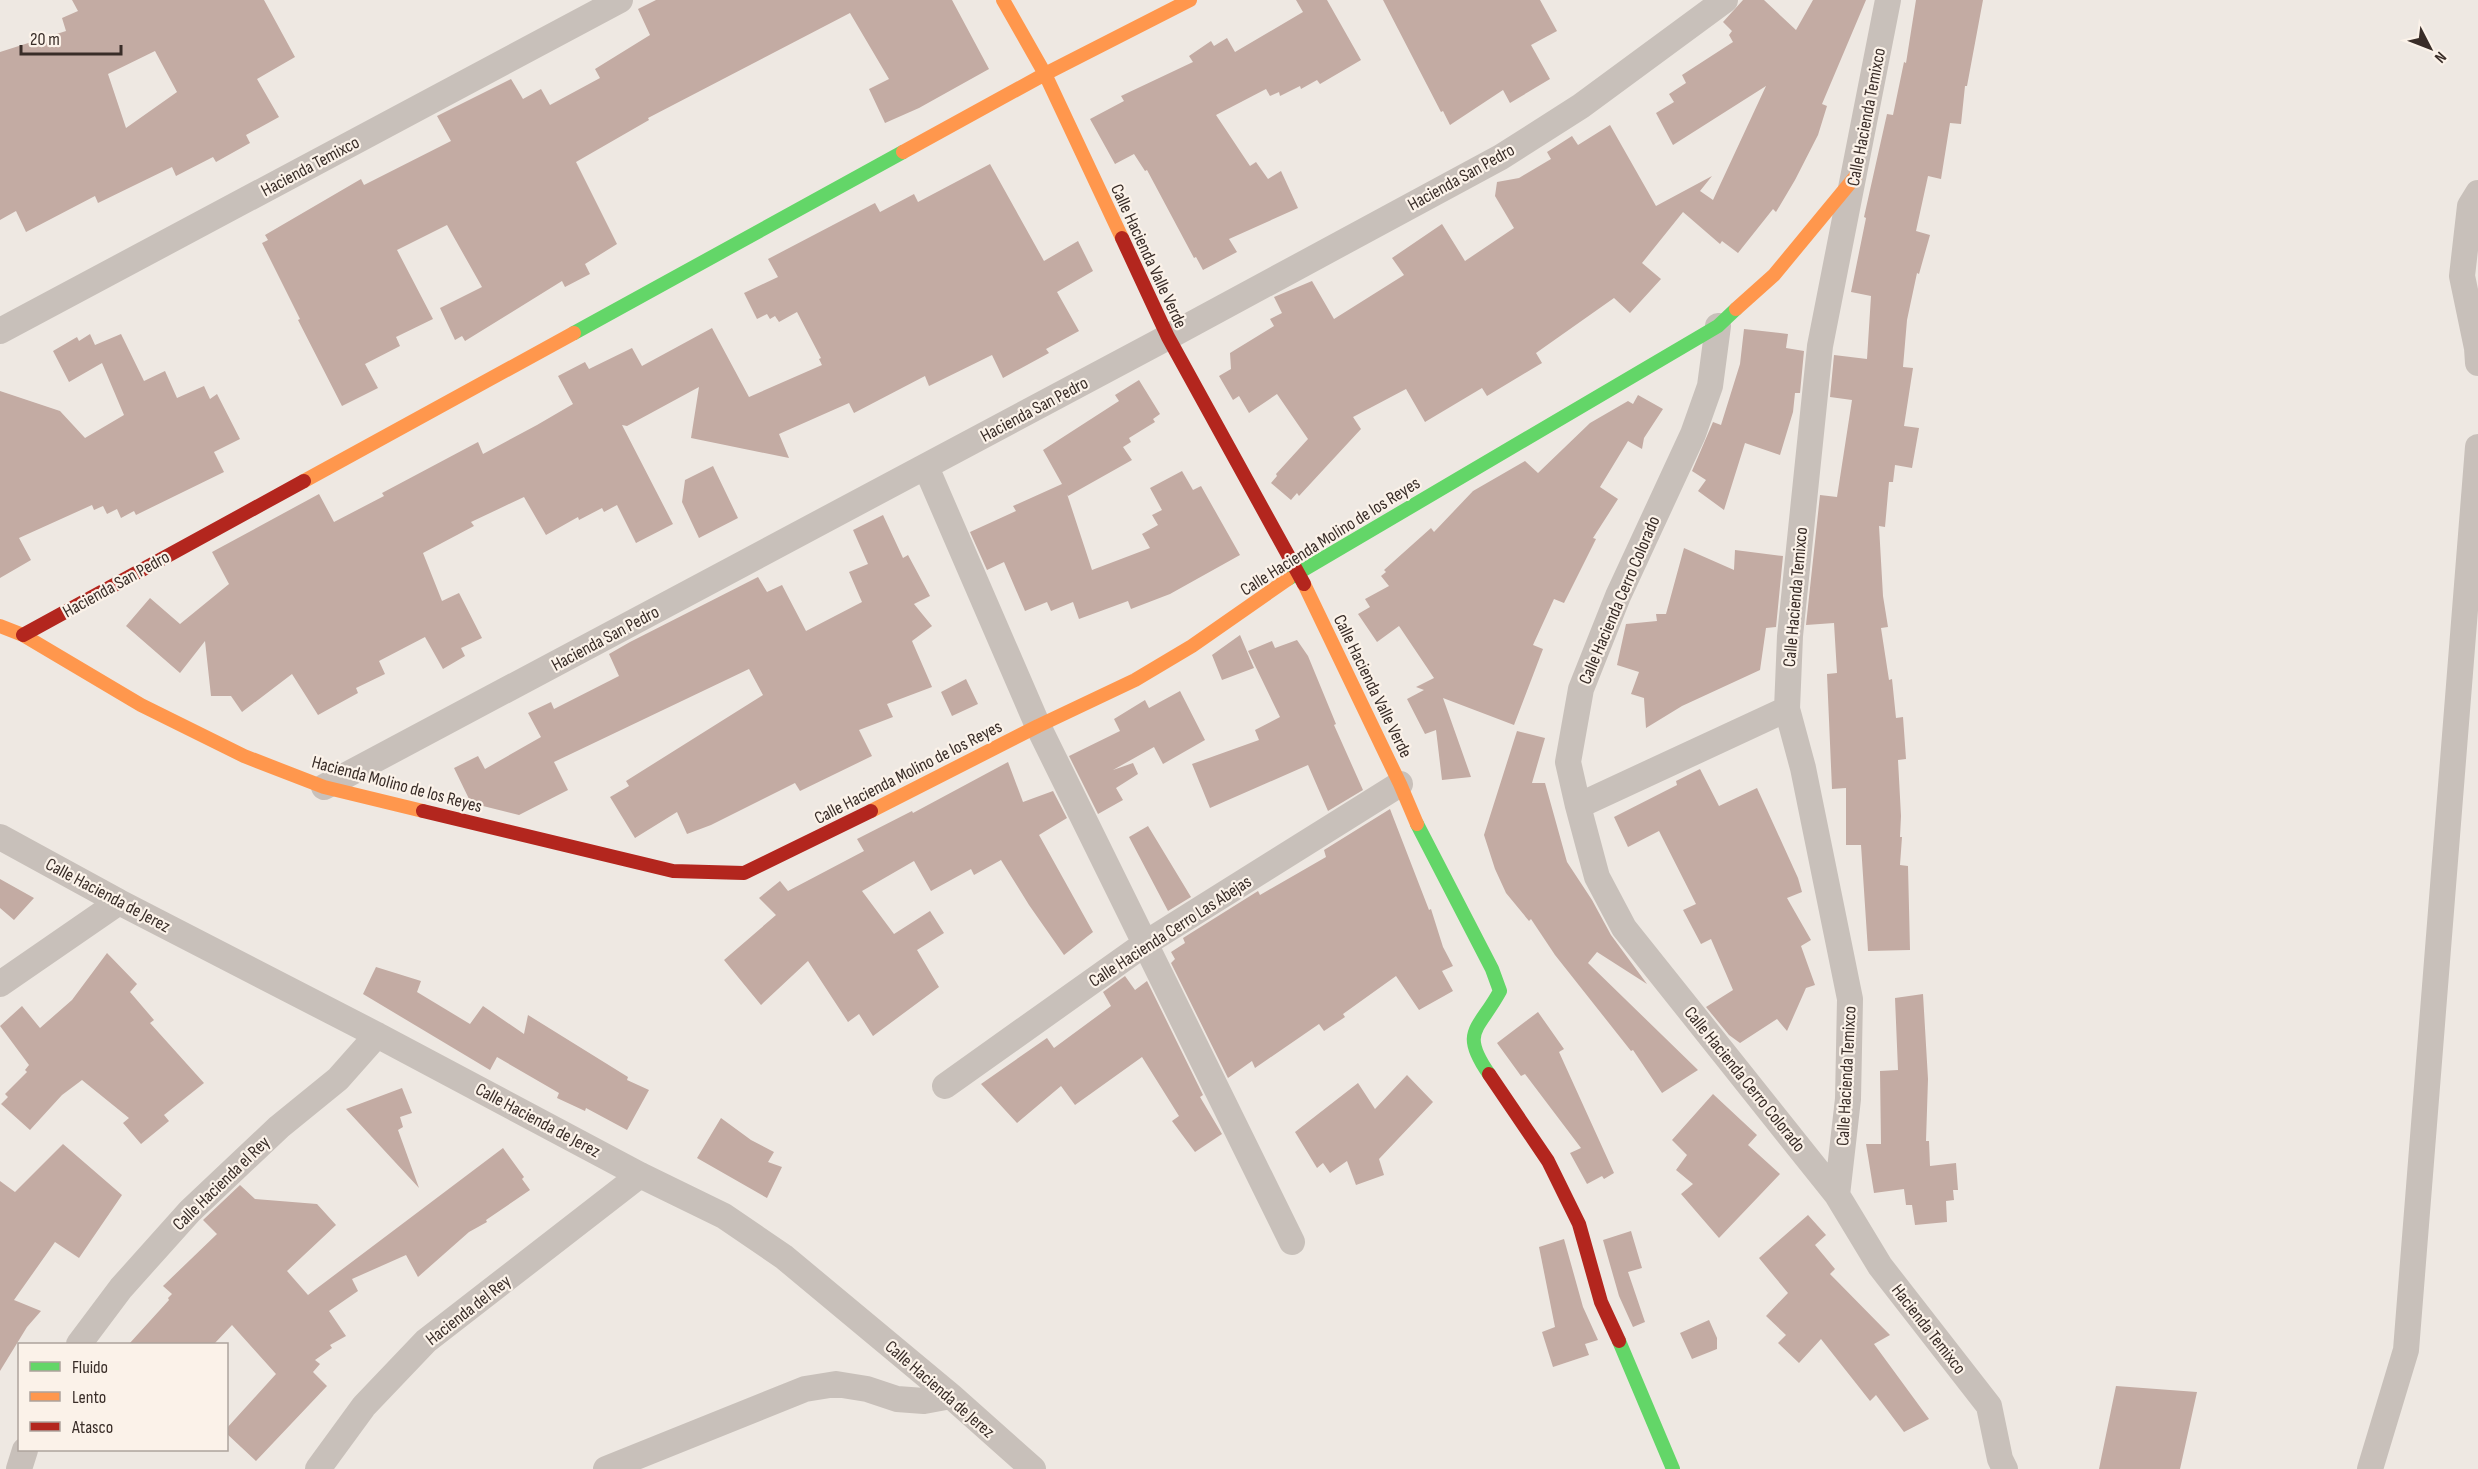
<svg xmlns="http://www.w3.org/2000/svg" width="2478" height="1469" viewBox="0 0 2478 1469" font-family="'Sofia Sans Condensed',sans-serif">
<rect width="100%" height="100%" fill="#eee8e2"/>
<path fill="#c3aba3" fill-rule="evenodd" d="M72,0H264L295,57L257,79L279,117L246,135L250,143L216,162L213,157L176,176L172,167L98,203L95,196L26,232L16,211L0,220V52L66,31L62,18L78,11ZM155,51L177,92L126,128L108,74Z
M656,0H952L989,69L919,108L885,123L869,89L889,79L850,13L648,118L649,120L576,162L617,244L585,264L590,274L565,287L562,281L465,341L462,336L455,340L440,308L482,287L447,225L397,250L433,319L396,337L400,346L365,364L378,388L342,406L298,320L300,319L262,243L268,240L265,235L361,179L364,185L451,141L437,116L511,79L523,99L541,89L550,105L600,78L595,69L650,35L638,9Z
M1296,0H1327L1361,60L1320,84L1317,80L1301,89L1300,86L1280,96L1279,92L1270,96L1266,89L1216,115L1250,166L1256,162L1268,179L1281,171L1298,208L1229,239L1237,252L1203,270L1196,257L1194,258L1147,170L1145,171L1134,154L1115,164L1090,119L1124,101L1121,96L1193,62L1189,56L1211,41L1214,46L1227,38L1235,52L1303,12Z
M1383,0H1540L1557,31L1531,45L1550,79L1510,103L1503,90L1450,125L1443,111L1441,112Z
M1743,0H1764L1796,30L1813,0H1866L1822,104L1827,106L1818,135L1795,180L1776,212L1773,209L1738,253L1722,241L1720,244L1683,212L1642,263L1661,279L1630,313L1614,298L1536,353L1542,363L1487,396L1482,388L1425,422L1406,389L1353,417L1361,429L1299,496L1297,493L1291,500L1271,483L1277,476L1276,474L1308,439L1277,394L1249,413L1239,396L1233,400L1219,376L1231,369L1230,353L1274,326L1270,319L1282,313L1274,297L1312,281L1334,319L1404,275L1392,258L1442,224L1465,261L1514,228L1495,196L1497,182L1519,178L1551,159L1547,152L1572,136L1578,145L1610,125L1656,206L1712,176L1700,191L1713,200L1766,86L1673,145L1656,113L1674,102L1669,94L1686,83L1682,75L1733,42L1729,35L1732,31L1723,22Z
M1916,0H1983L1967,86H1965L1961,124L1950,123L1941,179L1928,176L1916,231L1930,235L1919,274L1917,273L1907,320L1903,367L1913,368L1904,426L1919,428L1912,468L1895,465L1893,482H1889L1885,527L1879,526L1883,596L1888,627L1881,628L1889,680L1892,679L1896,718L1903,717L1906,759L1898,760L1901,816L1900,837H1902L1900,865L1908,866L1910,950L1868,951L1861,845H1846V788L1832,789L1827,674L1837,673L1834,623L1806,625L1820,495L1837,497L1852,400L1830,397L1834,355L1867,359L1871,296L1851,292L1866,218L1864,217L1887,114L1893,115L1904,62L1906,63Z
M990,164L1044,261L1078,241L1093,271L1057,292L1079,331L1046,349L1049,353L1003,378L992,355L929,386L925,376L854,413L849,403L779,434L789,458L691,438L699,387L627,426L622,425L673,524L636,543L617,505L604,512L602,508L579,520L578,517L546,535L524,497L471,522L474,526L423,553L442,601L459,593L482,638L461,648L465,656L443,669L425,637L379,661L385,674L356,688L358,693L318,715L292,674L242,712L231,696H211L205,641L180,673L126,626L150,598L180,624L229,584L212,552L319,494L334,522L384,496L382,493L478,442L483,454L537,425L573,404L558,376L585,362L589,369L632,348L642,366L712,328L749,397L822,365L819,359L821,358L797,312L779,322L775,316L770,319L767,314L757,319L744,293L778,277L768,259L875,203L880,212L914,194L918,202Z
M1744,329L1788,334L1786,348L1804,351L1800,393H1795L1793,412L1780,455L1745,443L1724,510L1698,491L1706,480L1692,471L1713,422L1721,425L1740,364Z
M90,334L95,345L121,334L144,381L165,371L177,398L204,386L210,399L217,394L240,439L214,452L224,472L136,515L134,511L121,518L117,509L107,514L103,506L94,510L92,505L19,538L31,560L0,578V391L60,411L85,438L124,415L102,363L69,382L53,351L77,337L79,341Z
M1139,380L1160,414L1153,419L1155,422L1129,438L1131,442L1123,447L1132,460L1068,496L1067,494L1092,570L1150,548L1142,534L1158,525L1152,515L1162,510L1150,488L1182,471L1193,490L1201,486L1240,555L1170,594L1131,609L1128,601L1079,619L1073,602L1051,611L1047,602L1025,611L1004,562L987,570L970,532L1016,511L1013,506L1062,484L1043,450L1119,401L1115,395Z
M1638,395L1663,409L1644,438L1642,449L1628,441L1600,487L1618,499L1593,538L1596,539L1564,603L1554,599L1533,645L1543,649L1514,725L1443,698L1471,777L1442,780L1436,730L1425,734L1407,699L1424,690L1416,687L1434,678L1399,626L1377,642L1358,614L1370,607L1365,599L1389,586L1381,576L1386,572L1384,570L1431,528L1434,532L1473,491L1525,461L1538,473L1590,423L1628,401L1633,404Z
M713,466L738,518L699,538L682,502L685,480Z
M883,515L903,558L908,555L930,596L914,604L932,626L912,641L932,687L887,704L893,717L859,730L872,756L800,791L795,783L711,825L687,834L677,812L635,838L610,797L629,786L626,781L763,695L749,669L554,762L568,790L519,815L471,803L454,768L478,756L485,769L541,737L528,713L551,702L554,709L619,676L609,654L630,642L758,577L767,592L782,585L806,631L862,602L849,572L868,564L853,530Z
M1684,548L1734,570L1735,550L1783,556L1776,627L1766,628L1760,670L1682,706L1646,728L1644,698L1631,694L1639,672L1617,665L1626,624L1657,621L1656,614H1666Z
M1240,635L1254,668L1222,680L1212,655Z
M1297,640L1308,656L1336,724L1334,725L1363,790L1328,811L1308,765L1210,808L1192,764L1259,740L1255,730L1280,717L1248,651L1272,641L1275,648Z
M966,679L978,704L952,716L941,692Z
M1180,691L1205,740L1163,764L1154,747L1113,770L1133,763L1138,774L1116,788L1123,800L1098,814L1069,756L1120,731L1114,719L1145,700L1149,708Z
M1517,731L1545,738L1532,783H1545L1567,862L1592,900L1611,935L1647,984L1597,952L1588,963L1698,1070L1662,1093L1633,1050L1631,1051L1555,955L1531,919L1529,921L1506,893L1495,869L1484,835Z
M1008,762L1023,802L1053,791L1067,818L1039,835L1093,932L1064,955L1029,905L1001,860L974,875L971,869L931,891L914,861L862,891L894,934L930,911L944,933L917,950L939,987L873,1036L859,1014L848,1022L808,961L761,1005L724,960L776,915L759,898L780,881L788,891L864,851L857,839L912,811L913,813Z
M1700,769L1719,806L1757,788L1798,878L1802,892L1787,898L1811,940L1801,946L1815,985L1806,988L1787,1031L1777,1019L1740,1043L1729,1035L1706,1007L1733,990L1711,939L1701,944L1683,910L1696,904L1659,831L1628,847L1614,817L1677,785L1676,781Z
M1390,809L1429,910L1431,909L1443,947L1453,966L1442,971L1453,991L1419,1010L1396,976L1343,1014L1345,1017L1324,1031L1319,1024L1255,1068L1252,1061L1228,1078L1171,963L1175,959L1171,952L1185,943L1183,938L1258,891L1260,895L1326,857L1324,850Z
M1148,826L1191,897L1168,911L1129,837Z
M0,879L34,898L14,920L0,908Z
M107,953L137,984L130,992L154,1020L150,1023L204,1083L164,1115L169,1121L141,1144L123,1123L129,1118L82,1080L62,1095L30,1130L1,1104L8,1097L5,1094L27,1072L25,1070L29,1065L0,1026L22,1006L40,1028L72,1000Z
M376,967L421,981L417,992L470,1024L483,1006L524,1034L528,1015L628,1077L627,1080L649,1090L627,1130L586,1108L585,1111L557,1098L559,1093L497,1057L490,1070L363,994Z
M1125,976L1135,990L1147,981L1203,1095L1200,1097L1222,1134L1195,1152L1172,1121L1179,1116L1142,1057L1075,1105L1061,1086L1017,1123L981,1084L1047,1038L1054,1048L1111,1006L1103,992Z
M1923,994L1928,1079L1926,1141H1929L1930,1166L1956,1163L1958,1190H1953L1954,1200L1946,1201L1947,1222L1915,1225L1912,1205H1906L1904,1189L1874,1193L1866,1144H1881L1880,1071L1898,1070L1895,998Z
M1538,1012L1564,1049L1559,1052L1614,1173L1604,1179L1602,1176L1587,1184L1570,1153L1581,1148L1525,1074L1521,1076L1497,1043Z
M1407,1075L1433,1102L1379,1159L1384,1175L1356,1185L1347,1161L1330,1173L1323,1163L1317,1168L1295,1132L1358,1083L1375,1109Z
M402,1088L412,1113L400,1117L403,1127L398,1130L419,1188L346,1109Z
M1713,1094L1757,1135L1748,1145L1780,1174L1719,1238L1681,1194L1693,1184L1676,1170L1687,1155L1672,1140Z
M721,1118L751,1140L774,1152L768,1162L782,1167L767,1198L697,1158Z
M63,1144L122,1195L79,1258L55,1242L14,1300L41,1311L27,1327L0,1371V1181L15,1192Z
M503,1148L524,1177L522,1179L530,1190L486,1220L487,1222L469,1232L418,1277L406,1255L352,1279L358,1291L329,1311L346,1336L330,1345L332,1348L315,1360L320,1364L313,1372L327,1386L256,1461L226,1433V1429L276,1374L232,1325L214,1344H129L169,1300L168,1298L172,1294L163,1286L217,1234L203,1220L240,1185L255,1199L317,1204L336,1225L287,1271L308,1295Z
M1808,1215L1826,1235L1815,1245L1835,1269L1830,1274L1890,1335L1874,1344L1929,1419L1904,1432L1876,1395L1870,1401L1821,1339L1799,1363L1778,1343L1786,1335L1766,1316L1788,1293L1759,1258Z
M1631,1231L1642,1268L1628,1272L1645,1322L1633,1327L1619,1296L1603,1240Z
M1564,1239L1583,1307L1598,1340L1585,1344L1589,1355L1553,1367L1542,1332L1555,1327L1539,1247Z
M1709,1320L1717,1338V1349L1692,1359L1680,1333Z
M2116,1386L2197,1392L2180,1469H2099Z"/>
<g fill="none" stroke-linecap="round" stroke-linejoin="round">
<path stroke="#c8c0ba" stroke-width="26" d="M2478,193L2470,206L2462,276L2477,348L2478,363
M1718,326L1710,386L1693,434L1618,596L1581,689L1568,762L1578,806L1597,877L1624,928L1837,1195L1880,1266L1989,1406L2000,1459L2005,1469
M0,331L620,0
M926,467L1038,726L1292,1242
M324,787L1168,337L1501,157L1581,106L1725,0
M1578,806L1787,709
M0,837L119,902L377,1035L640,1175L724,1216L784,1257L951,1396L1033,1469
M0,984L119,902
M945,1086L1146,943L1400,784
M1837,1195L1848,1099L1850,999L1803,768L1787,709L1790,636L1820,346L1888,0
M79,1344L121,1288L190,1211L279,1127L338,1079L377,1035
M19,1469L25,1450
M318,1469L364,1406L426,1341L640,1175
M606,1469L805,1389L836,1384L867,1389L897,1399L924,1401L951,1396
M2370,1469L2406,1350L2478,447"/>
<path stroke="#63d668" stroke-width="14" d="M574,333L903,152
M1288,579L1718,326L1736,309
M1417,824L1492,969L1500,991C1479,1030 1459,1031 1489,1074
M1619,1341L1673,1469"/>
<path stroke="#ff974d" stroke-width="14" d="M1003,0L1045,74L1122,238
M903,152L1045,74L1190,0
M1736,309L1774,275L1855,177
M304,481L574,333
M1304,584L1400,784L1417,824
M0,626L23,635L141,705L244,756L324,787L423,811
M871,811L1038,726L1135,680L1192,646L1288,579"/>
<path stroke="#b3261e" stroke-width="14" d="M1122,238L1168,337L1304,584
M23,635L304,481
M423,811L673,871L744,873L871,811
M1489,1074L1548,1161L1579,1224L1601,1302L1619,1341"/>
</g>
<g text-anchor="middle" stroke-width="4.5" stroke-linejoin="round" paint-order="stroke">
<g font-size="18" fill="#392d28" stroke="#fbf2e9">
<text transform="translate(1866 117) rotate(-79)" y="6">Calle Hacienda Temixco</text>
<text transform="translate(310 166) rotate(-28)" y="6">Hacienda Temixco</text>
<text transform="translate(1461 177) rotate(-29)" y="6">Hacienda San Pedro</text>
<text transform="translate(1149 256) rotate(65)" y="6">Calle Hacienda Valle Verde</text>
<text transform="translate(1034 409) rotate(-28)" y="6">Hacienda San Pedro</text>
<text transform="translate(1330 536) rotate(-32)" y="6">Calle Hacienda Molino de los Reyes</text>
<text transform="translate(116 584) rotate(-29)" y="6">Hacienda San Pedro</text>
<text transform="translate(1795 597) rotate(-85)" y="6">Calle Hacienda Temixco</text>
<text transform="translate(1619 600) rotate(-67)" y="6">Calle Hacienda Cerro Colorado</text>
<text transform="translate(605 638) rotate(-28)" y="6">Hacienda San Pedro</text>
<text transform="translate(1373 686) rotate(64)" y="6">Calle Hacienda Valle Verde</text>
<text transform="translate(908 772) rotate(-27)" y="6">Calle Hacienda Molino de los Reyes</text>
<text transform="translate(397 784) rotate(15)" y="6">Hacienda Molino de los Reyes</text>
<text transform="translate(108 895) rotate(28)" y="6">Calle Hacienda de Jerez</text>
<text transform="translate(1170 931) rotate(-33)" y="6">Calle Hacienda Cerro Las Abejas</text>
<text transform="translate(1846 1076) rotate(-87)" y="6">Calle Hacienda Temixco</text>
<text transform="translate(1745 1079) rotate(51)" y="6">Calle Hacienda Cerro Colorado</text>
<text transform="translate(538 1120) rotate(28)" y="6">Calle Hacienda de Jerez</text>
<text transform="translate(221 1183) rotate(-44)" y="6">Calle Hacienda el Rey</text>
<text transform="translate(468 1310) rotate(-38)" y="6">Hacienda del Rey</text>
<text transform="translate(1929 1329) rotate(52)" y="6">Hacienda Temixco</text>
<text transform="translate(940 1389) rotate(41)" y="6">Calle Hacienda de Jerez</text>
</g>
</g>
<rect x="18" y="1343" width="210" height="108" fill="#fbf2e9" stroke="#ada39c" stroke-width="1.5"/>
<rect x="30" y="1362" width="30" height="9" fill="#63d668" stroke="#ada39c" stroke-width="1.5"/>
<text x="72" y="1373" font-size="18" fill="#392d28">Fluido</text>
<rect x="30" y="1392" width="30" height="9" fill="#ff974d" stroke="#ada39c" stroke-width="1.5"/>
<text x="72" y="1403" font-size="18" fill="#392d28">Lento</text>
<rect x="30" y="1422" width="30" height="9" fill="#b3261e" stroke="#ada39c" stroke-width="1.5"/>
<text x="72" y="1433" font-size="18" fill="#392d28">Atasco</text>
<g transform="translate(2430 48) rotate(132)" stroke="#fbf2e9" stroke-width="4.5" paint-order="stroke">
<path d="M0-4.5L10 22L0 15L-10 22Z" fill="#392d28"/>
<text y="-9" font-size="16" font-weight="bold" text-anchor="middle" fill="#392d28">N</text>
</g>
<path d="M21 45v9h100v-9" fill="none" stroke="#392d28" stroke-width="3"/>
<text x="30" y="45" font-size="18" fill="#392d28" stroke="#fbf2e9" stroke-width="4.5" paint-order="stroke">20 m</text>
</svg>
